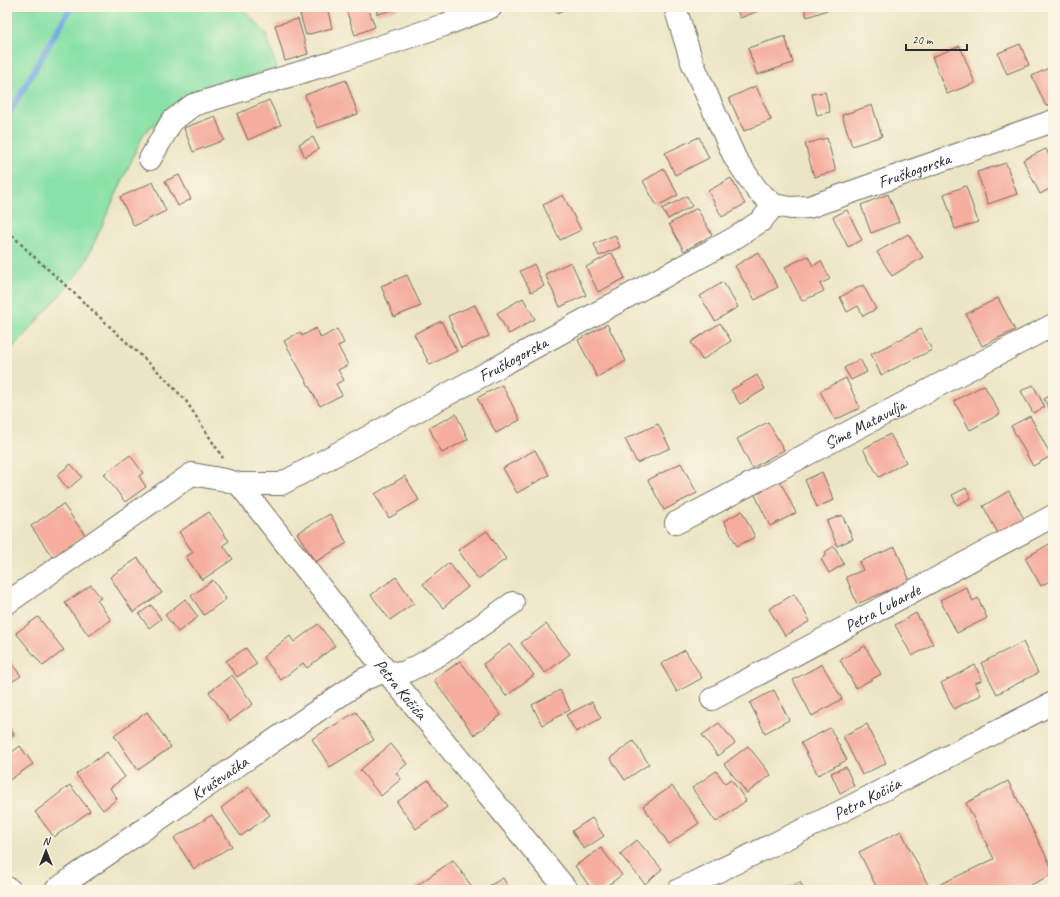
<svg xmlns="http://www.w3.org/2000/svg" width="1060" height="897" viewBox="0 0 1060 897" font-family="Caveat,sans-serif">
<rect width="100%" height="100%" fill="#fcf5e5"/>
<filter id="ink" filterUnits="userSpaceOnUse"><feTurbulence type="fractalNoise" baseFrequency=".025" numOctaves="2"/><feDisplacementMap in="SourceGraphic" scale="8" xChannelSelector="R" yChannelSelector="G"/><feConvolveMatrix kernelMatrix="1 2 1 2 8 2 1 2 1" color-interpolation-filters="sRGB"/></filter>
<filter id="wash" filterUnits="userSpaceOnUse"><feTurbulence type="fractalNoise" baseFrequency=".012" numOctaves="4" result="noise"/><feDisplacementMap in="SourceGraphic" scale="16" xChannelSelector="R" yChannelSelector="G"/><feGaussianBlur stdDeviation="0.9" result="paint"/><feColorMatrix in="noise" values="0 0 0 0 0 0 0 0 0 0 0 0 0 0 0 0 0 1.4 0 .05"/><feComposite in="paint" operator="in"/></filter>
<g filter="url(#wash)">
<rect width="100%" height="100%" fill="#ece5c5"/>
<path fill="#88e1a6" stroke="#5a8668" d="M7,7H241L266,33L277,68L190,94L144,133L84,265L62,293L7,354Z"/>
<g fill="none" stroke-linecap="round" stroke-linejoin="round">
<path stroke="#76a9e2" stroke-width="6" d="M7,117L71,7"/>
</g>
<g id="blocks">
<path fill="#f5ad9e" d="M298,7H327L332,28L306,35Z
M345,7H368L375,27L355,35Z
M376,7H397L398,9L377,14Z
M554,7H571L557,13Z
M721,7H735L723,11Z
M736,7H757L758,11L740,18Z
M804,7H836L807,17Z
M298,19L308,54L285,61L275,25Z
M785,36L793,63L757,75L748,48Z
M1020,44L1029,65L1007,74L998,53Z
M960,46L975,83L947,94L932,57Z
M1053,66V103L1046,106L1032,76Z
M346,80L358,114L317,128L305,95Z
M756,86L771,120L744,131L729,98Z
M825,92L830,112L817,115L812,94Z
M269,100L281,125L248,140L237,114Z
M872,105L882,136L852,146L842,115Z
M215,116L224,140L193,152L184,128Z
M313,137L319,149L305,157L299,144Z
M699,137L709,158L675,175L665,153Z
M827,138L836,171L814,177L805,144Z
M1046,149L1053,163V187L1040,194L1023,160Z
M1006,163L1017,194L988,204L977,172Z
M664,169L678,195L657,206L643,181Z
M179,175L191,199L178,206L165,181Z
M731,178L745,204L722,217L708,191Z
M153,182L166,211L134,226L120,197Z
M966,186L978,222L955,229L944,194Z
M888,194L899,222L871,233L861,205Z
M563,195L581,230L560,240L543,205Z
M687,196L692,206L668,219L662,209Z
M697,208L712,235L684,251L669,224Z
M847,210L862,240L848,247L833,217Z
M908,234L923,257L892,276L877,252Z
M615,235L620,247L599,256L594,244Z
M758,252L778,287L755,300L735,266Z
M612,253L625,278L598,292L586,267Z
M808,256L813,266L821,261L830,279L820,284L824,291L802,301L785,267Z
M571,262L586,295L560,307L545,274Z
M534,264L544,286L531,292L520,271Z
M407,275L421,306L394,317L381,286Z
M723,282L738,307L715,321L700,296Z
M863,285L876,309L863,316L858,306L847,312L840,297Z
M523,298L535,319L509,334L497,313Z
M998,298L1015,330L982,346L966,314Z
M475,305L489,336L461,348L448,316Z
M441,321L457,351L430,365L414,334Z
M720,323L731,341L702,360L691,342Z
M607,324L626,361L597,377L578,340Z
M316,328L321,338L337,329L344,343L338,346L348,365L338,370L344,380L336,384L342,395L320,406L284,341L300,332L302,336Z
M921,329L932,350L881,375L871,354Z
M860,359L867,372L851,380L844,368Z
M757,375L765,389L740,404L731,390Z
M846,378L860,408L835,420L820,391Z
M502,385L520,420L496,433L477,398Z
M984,385L1000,414L970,430L954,401Z
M1033,385L1045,407L1033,413L1021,391Z
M1053,394V416L1044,399Z
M456,414L468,439L442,453L429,428Z
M1030,416L1051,456L1033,466L1011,426Z
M768,422L784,450L752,468L737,439Z
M658,424L670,448L637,463L625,439Z
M890,434L906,462L879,477L863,449Z
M535,450L549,475L517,493L503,468Z
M130,455L143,473L139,476L146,487L125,502L104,474Z
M681,463L697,493L664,510L648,480Z
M71,464L82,477L68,489L57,475Z
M822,472L834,500L817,507L805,480Z
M405,476L419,500L389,518L375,494Z
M780,481L796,513L770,526L754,493Z
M966,488L971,498L957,505L952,495Z
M1009,491L1026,523L1000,537L983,506Z
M63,504L85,535L53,558L31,526Z
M742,511L755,537L737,546L724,521Z
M209,512L229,541L223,545L233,559L202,580L186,557L193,552L179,532Z
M330,514L347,543L315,562L297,533Z
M842,515L853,539L837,546L827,521Z
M487,531L506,559L478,579L458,550Z
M1051,543L1053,547V579L1041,586L1025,558Z
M834,546L844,564L829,573L821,559L827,555L825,552Z
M895,547L910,581L857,604L846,577L863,570L859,562Z
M138,558L162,593L133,612L110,577Z
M449,563L468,587L443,608L423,584Z
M396,577L414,603L390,620L371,595Z
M213,580L226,599L204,615L191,596Z
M91,585L101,598L97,600L111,620L89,636L65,603Z
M966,587L973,601L978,598L987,618L957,633L940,600Z
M794,594L810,621L785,636L769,609Z
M185,599L198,617L178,632L165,615Z
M151,605L161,619L149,628L139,614Z
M916,613L933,644L912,656L895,625Z
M38,617L64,650L43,666L16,633Z
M318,624L335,646L307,668L303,663L281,680L263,657L290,636L294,642Z
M546,624L570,654L545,673L521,643Z
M1023,642L1038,673L997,694L981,663Z
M510,644L534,675L506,696L483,664Z
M865,646L881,674L856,688L840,660Z
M246,648L257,664L237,677L226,661Z
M685,650L702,678L677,692L661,664Z
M7,657L21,676L7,685Z
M460,661L501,715L474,735L434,680Z
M822,664L842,699L812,716L793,680Z
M975,665L982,680L975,683L981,695L954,709L941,683Z
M232,675L253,704L230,721L209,692Z
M560,690L570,710L542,725L532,705Z
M774,690L789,720L765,733L750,703Z
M592,702L601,718L576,732L566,715Z
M147,712L171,747L138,770L114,735Z
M356,712L374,740L330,767L312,739Z
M719,723L735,743L718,756L702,735Z
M7,724L14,734L7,739Z
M867,724L886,763L862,775L843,736Z
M830,728L847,760L818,775L801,743Z
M633,741L649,764L625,780L610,758Z
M391,744L407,764L396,773L401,779L381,796L360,770Z
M20,746L33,764L8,781L7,779V756Z
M748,746L771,775L747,793L724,764Z
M107,752L125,777L110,788L117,799L103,810L76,774Z
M846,767L854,786L840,793L831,773Z
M716,771L725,783L731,779L746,801L716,822L692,788Z
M428,780L447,807L416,829L397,802Z
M1008,781L1053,870V874L1021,890H878L859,852L901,831L930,889L994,859L966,803Z
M70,785L90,811L54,837L35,812Z
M672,786L699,823L669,844L643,806Z
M249,787L270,815L241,836L221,808Z
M212,815L232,846L194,869L174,838Z
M592,818L604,836L584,849L572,831Z
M637,840L662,869L645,884L620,854Z
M601,848L622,875L601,890H592L575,866Z
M453,860L472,887L467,890H417L415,887Z
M503,878L510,890H482Z
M800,882L804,890H783Z"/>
</g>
</g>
<g filter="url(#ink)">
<use href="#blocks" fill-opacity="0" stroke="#6f6c61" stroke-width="1"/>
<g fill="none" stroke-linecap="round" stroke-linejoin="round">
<defs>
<g id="minor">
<path id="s1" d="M675,7L692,62L735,158L757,190L774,205L791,208L809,207L1053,121"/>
<path d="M150,159L172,121L193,105L335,62L444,25L491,7"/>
<path id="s2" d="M239,484L386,671L567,890"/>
<path id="s3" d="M676,523L1053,325"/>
<path id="s4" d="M7,603L192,474L225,480L239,484H281L474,380L733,239L761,221L774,205"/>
<path d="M386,671L401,674L418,666L442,653L513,603"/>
<path id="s5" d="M712,699L1053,516"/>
<path id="s6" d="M56,890L74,877L364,679L386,671"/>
<path id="s7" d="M679,890L838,813L1053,703"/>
</g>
<path id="tertiary" d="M7,888L10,890"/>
</defs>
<use href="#minor" stroke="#6f6c61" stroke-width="24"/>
<use href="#tertiary" stroke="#6f6c61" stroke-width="24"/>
<path stroke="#6f6c61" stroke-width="2.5" stroke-dasharray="3 3" stroke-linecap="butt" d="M7,232L13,236L31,254L62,282L164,377L186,401L223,458"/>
<use href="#minor" stroke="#fff" stroke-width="22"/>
<use href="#tertiary" stroke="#fff" stroke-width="22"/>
</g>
</g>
<g text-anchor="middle" stroke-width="3" stroke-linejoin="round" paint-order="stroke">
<g font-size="17" fill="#2b2b2b" stroke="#fcf5e5">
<text dy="6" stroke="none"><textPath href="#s1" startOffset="371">Fruškogorska</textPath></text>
<text dy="6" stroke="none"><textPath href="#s4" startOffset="579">Fruškogorska</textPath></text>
<text dy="6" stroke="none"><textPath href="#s3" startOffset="213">Sime Matavulja</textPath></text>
<text dy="6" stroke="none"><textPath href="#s5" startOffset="193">Petra Lubarde</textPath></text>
<text dy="6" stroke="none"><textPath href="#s2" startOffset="261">Petra Kočića</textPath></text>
<text dy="6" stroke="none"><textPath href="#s6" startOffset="198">Kruševačka</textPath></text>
<text dy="6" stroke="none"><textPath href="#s7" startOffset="209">Petra Kočića</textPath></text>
</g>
</g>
<rect width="1060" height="897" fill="none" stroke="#fcf5e5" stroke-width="24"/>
<g transform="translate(46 851)" stroke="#fcf5e5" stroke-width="3" paint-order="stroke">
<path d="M0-3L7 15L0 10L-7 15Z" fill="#2b2b2b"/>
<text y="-6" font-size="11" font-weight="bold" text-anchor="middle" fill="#2b2b2b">N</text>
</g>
<path d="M906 44v6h61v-6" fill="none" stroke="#2b2b2b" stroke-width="2"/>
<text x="912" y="44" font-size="12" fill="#2b2b2b" stroke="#fcf5e5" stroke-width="3" paint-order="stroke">20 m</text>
</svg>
